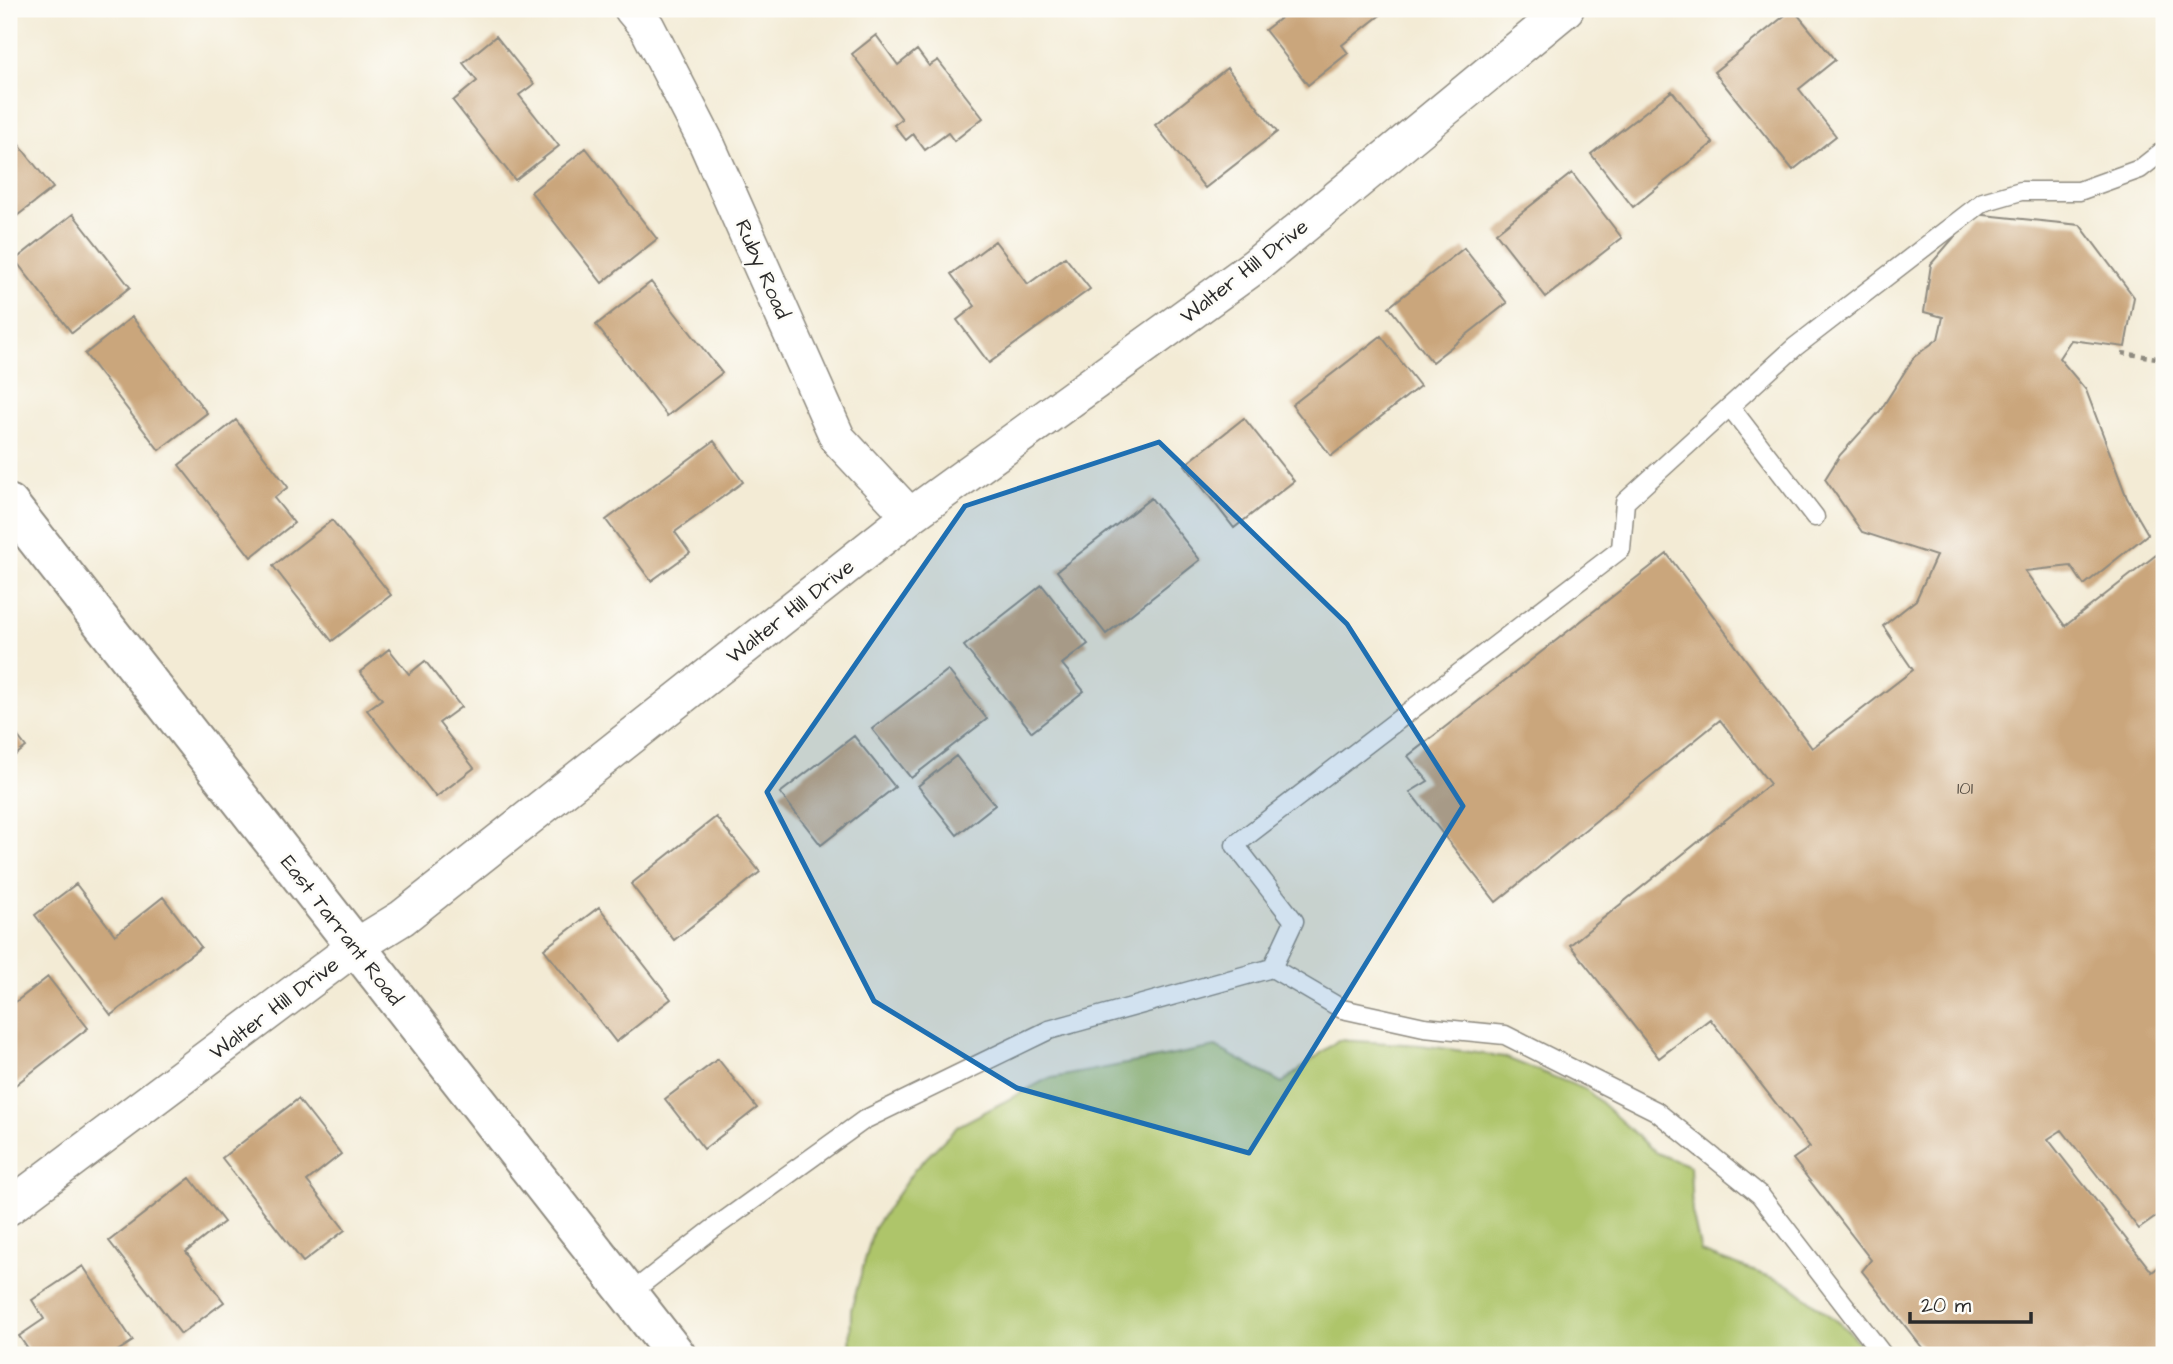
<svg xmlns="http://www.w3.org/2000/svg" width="2173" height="1364" viewBox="0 0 2173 1364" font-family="'Architects Daughter',sans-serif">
<rect width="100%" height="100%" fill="#fdfcf7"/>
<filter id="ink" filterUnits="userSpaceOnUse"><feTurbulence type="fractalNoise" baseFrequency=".0143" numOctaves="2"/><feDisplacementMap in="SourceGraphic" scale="14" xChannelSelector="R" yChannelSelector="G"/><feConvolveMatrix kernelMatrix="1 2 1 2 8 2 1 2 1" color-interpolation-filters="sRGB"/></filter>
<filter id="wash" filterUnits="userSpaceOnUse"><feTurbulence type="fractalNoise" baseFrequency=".00686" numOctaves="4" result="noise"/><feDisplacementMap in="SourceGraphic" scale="28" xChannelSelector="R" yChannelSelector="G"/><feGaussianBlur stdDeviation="1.57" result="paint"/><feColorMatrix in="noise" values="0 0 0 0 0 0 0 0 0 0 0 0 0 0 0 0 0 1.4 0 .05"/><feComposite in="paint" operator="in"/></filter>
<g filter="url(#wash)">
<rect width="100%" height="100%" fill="#f3ebd5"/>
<path fill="#aec56a" stroke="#6c784a" stroke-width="2" d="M1338,1040L1421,1045L1504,1057L1587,1090L1656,1153L1690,1166L1692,1212L1701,1252L1789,1284L1849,1331L1868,1355H850L851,1310L874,1228L915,1169L958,1126L1047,1079L1216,1047L1282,1083Z"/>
<g id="blocks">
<path fill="#caa67b" d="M1292,9H1388L1342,45L1348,53L1308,85L1265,30Z
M1793,9L1835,60L1799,89L1836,136L1793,170L1714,72Z
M876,35L898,65L917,50L929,66L938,60L983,118L954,141L948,133L925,150L913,134L906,140L894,125L902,119L852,54Z
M496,36L534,84L519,95L559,146L515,180L453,101L477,81L463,63Z
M1227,68L1277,132L1205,188L1155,125Z
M1672,91L1713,143L1633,207L1591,154Z
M9,132L53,188L9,222Z
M586,148L657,239L602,283L531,192Z
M1572,173L1622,238L1546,297L1496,233Z
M73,214L130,287L72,333L15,260Z
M1974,214L2080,225L2134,297L2125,347L2071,340L2059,358L2086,390L2127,498L2148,534L2084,585L2071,566L2025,571L2065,626L2156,555L2164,562V1220L2160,1214L2139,1229L2062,1130L2048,1139L2152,1272L2160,1266L2164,1272V1355H1928L1862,1271L1871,1260L1793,1159L1810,1147L1710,1019L1659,1058L1570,945L1770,784L1720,720L1496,902L1410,792L1428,781L1408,756L1667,554L1812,748L1913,670L1883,626L1916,600L1936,556L1862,532L1825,479L1840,455L1880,411L1914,357L1938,339L1943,317L1924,312L1931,264Z
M995,241L1028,284L1065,257L1090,289L989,363L957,320L975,306L951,274Z
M1464,248L1507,303L1432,362L1389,307Z
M651,282L722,373L667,416L596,325Z
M132,317L207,413L159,450L85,354Z
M1381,336L1420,386L1331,456L1292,405Z
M1244,418L1294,481L1234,528L1185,465Z
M236,420L288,487L274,498L294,523L251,557L179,465Z
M714,441L743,482L675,532L690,553L651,581L606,520Z
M1151,498L1200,560L1106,634L1057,571Z
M332,520L391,595L332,641L273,566Z
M1042,585L1088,644L1062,664L1084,691L1032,732L964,646Z
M389,649L409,674L425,661L461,707L439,723L474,768L436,797L367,710L382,699L360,672Z
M948,670L987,719L911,778L872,729Z
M9,725L26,747L9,760Z
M854,736L895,787L821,845L780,793Z
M956,756L995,805L957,835L918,786Z
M716,817L760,872L674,940L631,884Z
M76,884L115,935L163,897L201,947L111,1015L35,915Z
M599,907L671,999L616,1042L544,949Z
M48,977L88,1028L9,1090V1007Z
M718,1059L757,1108L704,1149L665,1099Z
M298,1099L341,1154L307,1181L345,1230L303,1262L222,1158Z
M190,1178L224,1222L186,1252L224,1302L181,1334L109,1241Z
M83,1266L133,1341L111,1355H32L19,1336L44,1319L32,1300Z"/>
</g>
</g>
<g filter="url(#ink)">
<use href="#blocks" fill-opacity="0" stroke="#8f8b80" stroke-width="2"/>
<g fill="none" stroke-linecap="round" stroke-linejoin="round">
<defs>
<path id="lane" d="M1731,408L1815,517
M1272,968L1294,921L1235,845L1621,549L1625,502L1795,347L1983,202L2021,191H2079L2140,169L2164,150
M628,1295L714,1228L864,1120L1049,1030L1272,968L1342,1009L1424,1027L1505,1035L1656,1111L1760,1195L1883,1355"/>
<path id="street" d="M632,9L647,27L706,142L838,439L910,516
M9,1207L355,947L402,918L910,516L1255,266L1566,9"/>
<path id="secondary" d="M9,504L676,1355"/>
</defs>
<use href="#lane" stroke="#8f8b80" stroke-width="21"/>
<use href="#street" stroke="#8f8b80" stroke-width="38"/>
<use href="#secondary" stroke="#8f8b80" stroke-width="42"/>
<path stroke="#8f8b80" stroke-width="4.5" stroke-dasharray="5 5" stroke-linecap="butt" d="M2122,353L2164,359"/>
<use href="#lane" stroke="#fff" stroke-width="18"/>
<use href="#street" stroke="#fff" stroke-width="35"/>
<use href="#secondary" stroke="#fff" stroke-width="38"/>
</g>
</g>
<path fill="#1f6fb2" fill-opacity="0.2" stroke="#1f6fb2" stroke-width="5" stroke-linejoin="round" d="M1159,442L1347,624L1463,806L1249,1153L1017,1088L874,1001L767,792L965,506Z"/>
<g text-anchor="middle" stroke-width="5" stroke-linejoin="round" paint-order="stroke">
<g font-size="18" fill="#534a3f">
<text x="1965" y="794">101</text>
</g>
<g font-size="21" fill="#2b2b2b" stroke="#fdfcf7">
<text transform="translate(763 269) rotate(66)" y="7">Ruby Road</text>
<text transform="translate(1244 271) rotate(-38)" y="7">Walter Hill Drive</text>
<text transform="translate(790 611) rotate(-38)" y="7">Walter Hill Drive</text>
<text transform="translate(342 930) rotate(52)" y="7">East Tarrant Road</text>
<text transform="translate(274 1008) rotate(-37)" y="7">Walter Hill Drive</text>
</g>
</g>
<rect width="2173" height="1364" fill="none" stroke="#fdfcf7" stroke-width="35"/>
<path d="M1910 1312v10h121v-10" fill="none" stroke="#2b2b2b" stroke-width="3.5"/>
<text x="1921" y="1312" font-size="21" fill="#2b2b2b" stroke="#fdfcf7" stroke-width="5" paint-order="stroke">20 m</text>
</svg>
